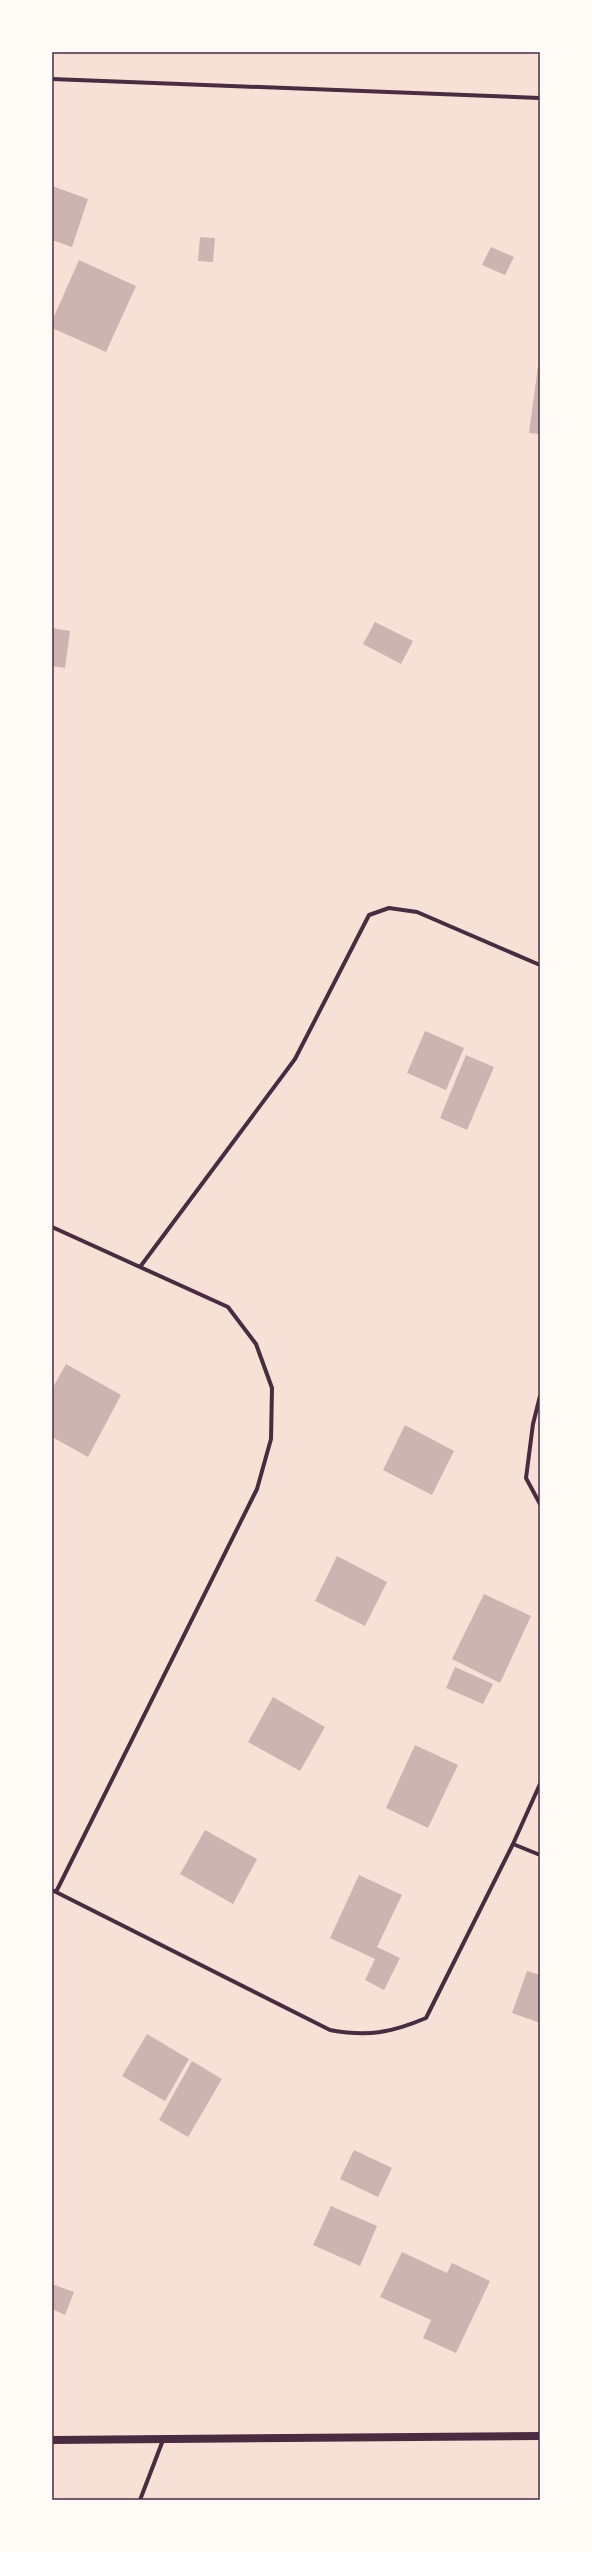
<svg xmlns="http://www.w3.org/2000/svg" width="592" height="2552" viewBox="0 0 592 2552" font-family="Ubuntu,sans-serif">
<rect width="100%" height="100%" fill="#f7e1d7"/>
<path fill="#ccb4b1" d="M52,186L88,199L72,247L52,240Z
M200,237L215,238L213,262L198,261Z
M491,247L514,257L505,275L482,265Z
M79,260L136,286L106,352L52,328V321Z
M538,366H540V434L529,433Z
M375,622L413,641L401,664L363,644Z
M52,628L70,631L65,668L52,666Z
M425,1031L464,1048L446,1090L407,1073Z
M466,1055L494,1067L467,1130L440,1118Z
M66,1364L121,1395L88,1457L52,1437V1389Z
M405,1425L454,1451L432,1495L383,1470Z
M337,1556L387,1582L365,1626L315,1601Z
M484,1594L531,1616L500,1683L452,1659Z
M455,1667L493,1684L483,1704L446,1688Z
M273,1697L325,1727L300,1771L248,1742Z
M415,1745L458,1765L428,1828L386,1808Z
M205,1830L257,1859L233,1904L180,1874Z
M359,1875L402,1895L377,1947L400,1958L384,1990L365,1980L375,1959L330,1938Z
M527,1971L540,1975V2023L512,2013Z
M147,2034L189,2059L165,2101L122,2076Z
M192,2061L222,2079L188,2137L159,2120Z
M354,2150L392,2168L378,2197L340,2179Z
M331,2206L377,2226L360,2266L313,2245Z
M402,2252L447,2273L452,2263L490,2281L456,2353L423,2338L431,2320L380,2297Z
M52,2284L74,2292L65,2315L52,2309Z"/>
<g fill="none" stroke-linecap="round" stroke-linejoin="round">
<path stroke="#4a2c40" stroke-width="4" d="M52,79L540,98
M52,1227L228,1307L256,1344L272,1388L271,1439L257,1489L56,1892L52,1890
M140,1267L295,1059L369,915L389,908L417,912L540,965
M540,1396L533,1424L526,1478L540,1504
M513,1844L540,1855
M56,1892L330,2030C367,2037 391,2033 426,2018L513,1844L540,1784
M140,2500L163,2440"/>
<path stroke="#4a2c40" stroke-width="8" d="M52,2440L540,2436"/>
</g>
<rect width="592" height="2552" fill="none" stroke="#fffaf5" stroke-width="106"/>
<rect x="53" y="53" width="486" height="2446" fill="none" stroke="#4a2c40" stroke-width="1.5"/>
</svg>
